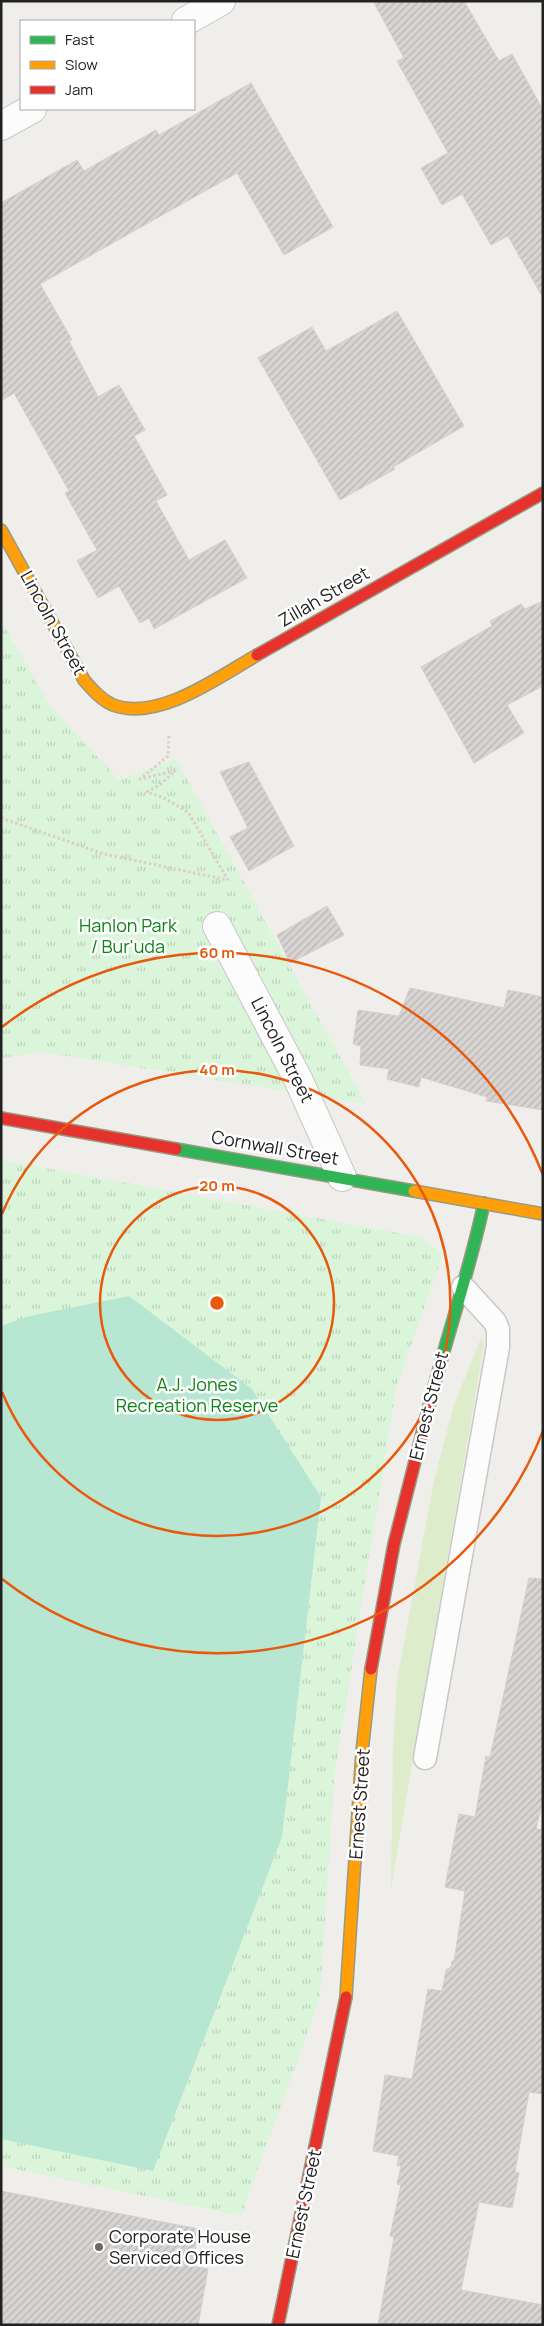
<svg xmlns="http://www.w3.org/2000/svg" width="544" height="2326" viewBox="0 0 544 2326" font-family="Manrope,sans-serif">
<defs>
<pattern id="park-tufts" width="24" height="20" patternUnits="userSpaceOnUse" patternTransform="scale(1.25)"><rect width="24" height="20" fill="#daf5da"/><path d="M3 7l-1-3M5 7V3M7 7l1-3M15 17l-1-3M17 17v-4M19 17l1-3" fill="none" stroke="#bbd2bb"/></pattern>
<pattern id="building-hatch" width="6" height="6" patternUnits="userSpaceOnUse" patternTransform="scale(1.25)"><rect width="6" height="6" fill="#d7d4d2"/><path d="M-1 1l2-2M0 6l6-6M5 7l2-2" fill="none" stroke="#b8b6b4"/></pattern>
</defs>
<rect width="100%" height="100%" fill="#f0eeeb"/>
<path fill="#ddeccb" d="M481,1338L484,1344L391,1888L393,1747L397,1681L434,1480L454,1405Z"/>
<path fill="url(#park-tufts)" d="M1,621L50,706L119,780L176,759L366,1104L42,1052L1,1058Z
M1,1160L421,1237L443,1254L396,1389L334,1778L320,1998L241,2216L1,2166Z"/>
<path fill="#b7e6d2" d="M129,1296L252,1389L321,1497L282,1837L153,2171L1,2139V1326L30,1316Z"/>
<path fill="url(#building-hatch)" stroke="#d3d0cc" d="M373,1H464L499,61L512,54L543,110V298L508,236L491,245L462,194L442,205L421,168L448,153L397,61L404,58Z
M251,83L333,227L284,255L237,173L40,284L72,340L69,341L98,397L119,385L145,430L134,436L167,495L156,501L189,560L225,540L247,578L154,629L149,618L140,623L119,586L98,598L77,561L97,550L65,493L69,491L14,393L1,401V203L77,160L84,171L156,130L159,135Z
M397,311L464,426L393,467L395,469L340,500L258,358L312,327L326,351Z
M543,601V686L507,705L524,733L474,763L421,667L492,626L490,621L521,604L525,609Z
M249,762L294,846L249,871L230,837L248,828L220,772Z
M327,906L344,935L290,963L277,935Z
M410,988L504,1008L508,990L543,997V1110L486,1101L487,1097L421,1077L419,1087L387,1079L389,1069L360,1065L361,1046L353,1044L358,1010L399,1016Z
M529,1578L543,1579V1800L536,1829L543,1830V2094L529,2092L515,2172L519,2173L512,2208L479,2202L461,2290L543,2305V2325H378L394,2237L390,2236L401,2185L397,2184L401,2166L397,2165L399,2156L373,2151L385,2075L412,2079L428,1989L442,1991L446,1970L451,1967L452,1961H454L465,1891L445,1887L459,1814L475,1817L486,1756L490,1757Z
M1,2191L199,2229L192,2266L208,2269L198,2325H1Z"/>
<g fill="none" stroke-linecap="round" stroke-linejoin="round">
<defs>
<path id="lane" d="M425,1758L498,1347V1329L495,1322L463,1287"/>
<path id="street" d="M186,21L221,1
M1,126L32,109
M217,926L298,1079L342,1177"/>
<path id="fast" d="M176,1149L414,1191
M430,1402C447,1335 470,1270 484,1203"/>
<path id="slow" d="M1,530L84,680C92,689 101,700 113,705C158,722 219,677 257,655
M414,1191L543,1214
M346,1997L362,1752L371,1669"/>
<path id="jam" d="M257,655L543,493
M1,1118L176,1149
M371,1669L394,1544L430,1402
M278,2325L346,1997"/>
</defs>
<use href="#lane" stroke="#c9c8c7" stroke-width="25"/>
<use href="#street" stroke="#c9c8c7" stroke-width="30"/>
<use href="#fast" stroke="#999a82" stroke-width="14"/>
<use href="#slow" stroke="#999a82" stroke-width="14"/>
<use href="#jam" stroke="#999a82" stroke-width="14"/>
<path stroke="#dccecd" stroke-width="3" stroke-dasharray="2.5 2.5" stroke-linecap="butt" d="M169,736L168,756L140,779L175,771L161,784L147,792L162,797L188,812L228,880
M1,818L104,854L228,880"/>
<use href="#lane" stroke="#fdfcfc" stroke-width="22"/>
<use href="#street" stroke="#fdfcfc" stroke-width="28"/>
<use href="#fast" stroke="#30b455" stroke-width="11"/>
<use href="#slow" stroke="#ff9f0a" stroke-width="11"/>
<use href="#jam" stroke="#e5322d" stroke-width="11"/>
</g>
<g fill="none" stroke="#e8590c" stroke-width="2.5">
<circle cx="217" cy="1303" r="117"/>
<path d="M2 1214A233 233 0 1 1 2 1392"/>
<path d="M543 1431A350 350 0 0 1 2 1579M2 1027A350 350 0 0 1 543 1175"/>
</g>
<circle fill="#6a6968" stroke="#fff" stroke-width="2" cx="99" cy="2247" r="5"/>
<g text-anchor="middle" stroke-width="5" stroke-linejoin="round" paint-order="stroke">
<g font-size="18" fill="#222" stroke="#fff">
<text transform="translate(324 597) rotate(-30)" y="6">Zillah Street</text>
<text transform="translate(53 623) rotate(61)" y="6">Lincoln Street</text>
<text transform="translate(282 1050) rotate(63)" y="6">Lincoln Street</text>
<text transform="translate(275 1148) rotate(10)" y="6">Cornwall Street</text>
<text transform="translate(429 1406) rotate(-76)" y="6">Ernest Street</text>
<text transform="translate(360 1804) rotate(-86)" y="6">Ernest Street</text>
<text transform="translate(304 2204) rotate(-78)" y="6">Ernest Street</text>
</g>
<g font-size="18" fill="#0c8416" stroke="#fff">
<text x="128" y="932">Hanlon Park<tspan x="128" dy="21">/ Bur'uda</tspan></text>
<text x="197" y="1391">A.J. Jones<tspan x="197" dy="21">Recreation Reserve</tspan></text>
</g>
<g font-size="18" fill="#222" stroke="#fff" text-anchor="start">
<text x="109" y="2243">Corporate House<tspan x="109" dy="21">Serviced Offices</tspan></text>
</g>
</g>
<circle cx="217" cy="1303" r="8" fill="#e8590c" stroke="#fff" stroke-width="2.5"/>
<g font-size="15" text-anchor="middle" font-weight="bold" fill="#e8590c" stroke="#fff" stroke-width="5" stroke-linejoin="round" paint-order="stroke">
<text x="217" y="958">60 m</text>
<text x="217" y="1075">40 m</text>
<text x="217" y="1191">20 m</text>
</g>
<rect width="544" height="2326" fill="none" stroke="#222222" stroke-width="5"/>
<rect x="20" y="20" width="175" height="90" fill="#ffffff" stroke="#a7a7a7"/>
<rect x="30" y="36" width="25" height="8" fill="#30b455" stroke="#a7a7a7"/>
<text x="65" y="45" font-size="15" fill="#222222">Fast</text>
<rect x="30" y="61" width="25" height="8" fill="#ff9f0a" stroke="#a7a7a7"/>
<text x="65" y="70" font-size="15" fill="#222222">Slow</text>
<rect x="30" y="86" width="25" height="8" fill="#e5322d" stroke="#a7a7a7"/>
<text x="65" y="95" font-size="15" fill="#222222">Jam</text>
</svg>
